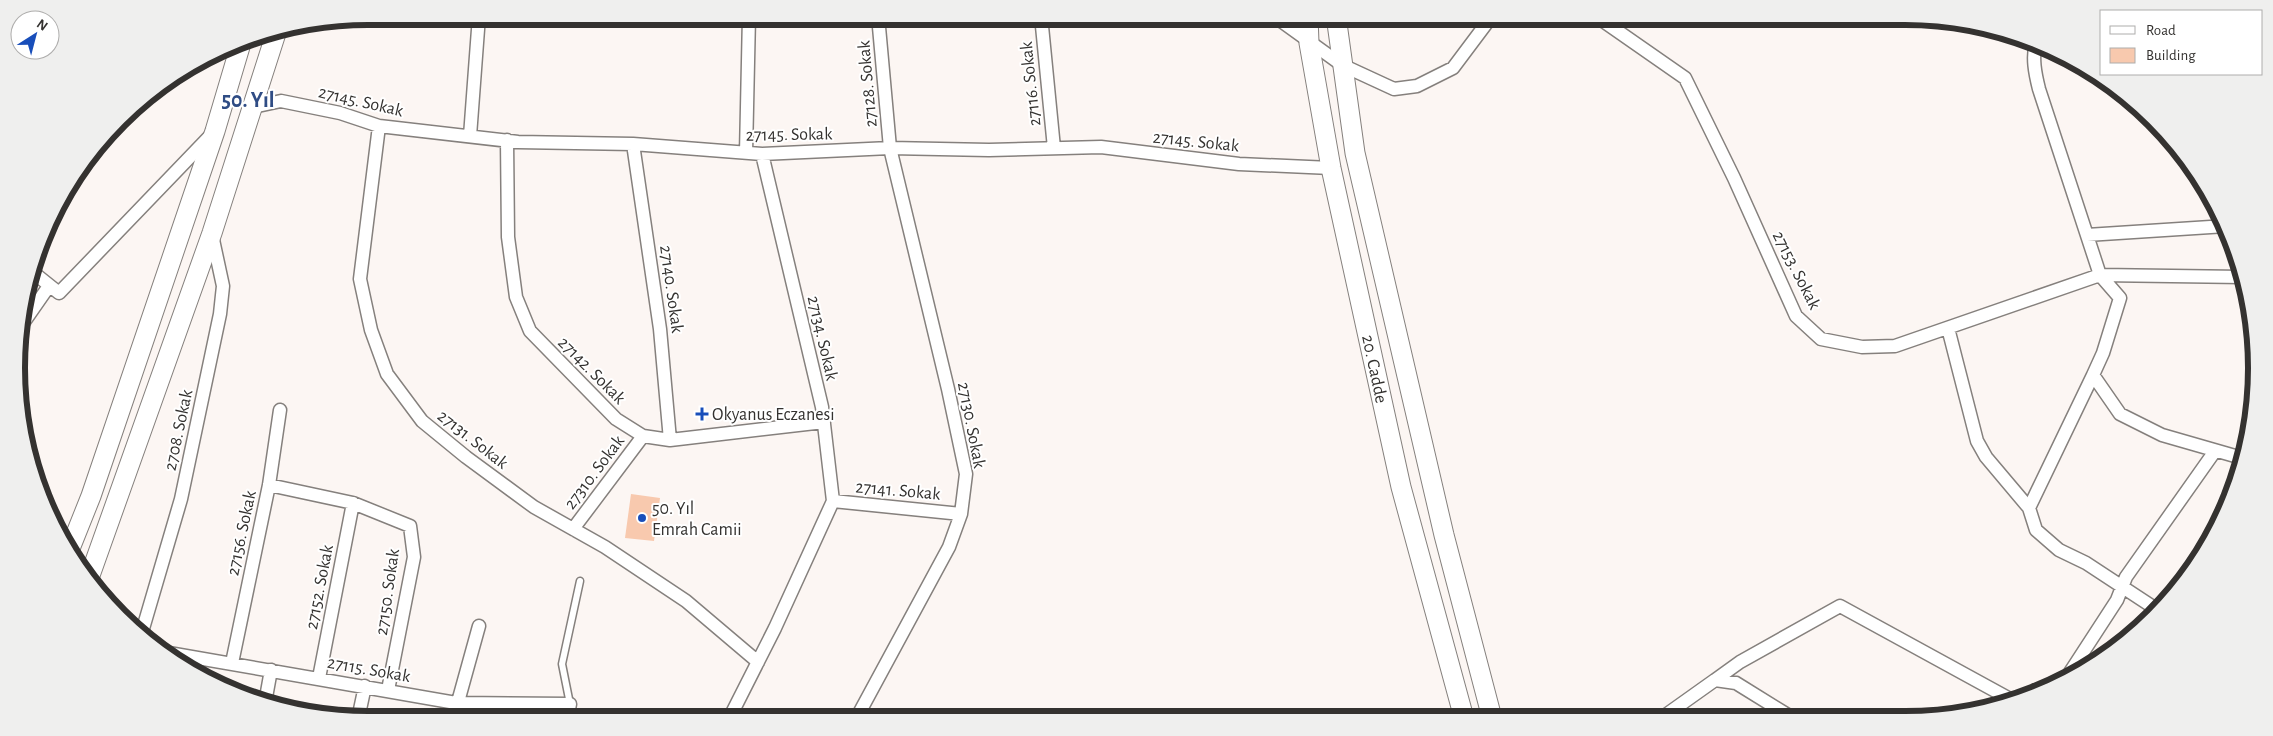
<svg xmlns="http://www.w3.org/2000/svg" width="2273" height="736" viewBox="0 0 2273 736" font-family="'Alegreya Sans',sans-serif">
<rect width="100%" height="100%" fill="#fcf6f3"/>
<path fill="#f8c9ae" d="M631,494L660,498L654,541L625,538Z"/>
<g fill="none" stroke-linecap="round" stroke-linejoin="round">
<defs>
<path id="lane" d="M570,704L562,664L580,581"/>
<path id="street" d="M1041,16L1054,148
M1274,16L1342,65L1394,89L1417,86L1453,68L1492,16
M1596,16L1685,78L1734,178L1796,316L1821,339L1862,347L1895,346L2100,275L2243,277
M2036,42C2032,58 2035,73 2039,89L2100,275L2120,298L2103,353L2093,375L2120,414L2162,435L2242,458
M253,107L281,101L340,113L379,126L518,142L633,144L762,154L890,148L989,150L1101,147L1239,164L1331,168
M379,126L360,279L371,330L387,374L422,421L466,457L534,507L605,547L686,601L758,662
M470,136L479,16
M507,140L508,237L516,297L530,331L616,419L643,436L670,440L824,422
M633,144L660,329L670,440
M746,153L749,16
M2087,235L2226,226
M34,273L59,293L212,134
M1948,328L1977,441L1986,457L2029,508L2093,375
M19,329L49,286
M269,485L353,503L410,526L414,557L388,690
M833,501L961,514
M2029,508L2036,530L2059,550L2086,563L2156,609
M573,529L643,436
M142,632L181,499L220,314L223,286L212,235
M163,652L456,703L570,704L567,719
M232,663L269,485L280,410
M319,678L353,503
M1715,680L1740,662L1840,606L2010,699
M2065,680L2117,600L2126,577L2215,451
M265,703L271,670
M1663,717L1715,680L1736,683L1791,717
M358,719L365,686
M729,719L775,628L833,501L822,407L762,154
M856,719L949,547L961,514L966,474L948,389L890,148L878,16
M453,720L479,626"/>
<path id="secondary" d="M1308,16L1309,43L1331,168L1401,487L1464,718
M1336,16L1355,153L1444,535L1492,718
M69,551L91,496L215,131L242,40
M88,581L212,233L277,30"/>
</defs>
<use href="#lane" stroke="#85807d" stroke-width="9"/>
<use href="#street" stroke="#85807d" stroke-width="15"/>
<use href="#secondary" stroke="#85807d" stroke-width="21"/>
<use href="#lane" stroke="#fff" stroke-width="6"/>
<use href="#street" stroke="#fff" stroke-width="12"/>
<use href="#secondary" stroke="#fff" stroke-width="19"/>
</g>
<g fill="#184eba" stroke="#fff" stroke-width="2">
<path d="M699.5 406.5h5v5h5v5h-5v5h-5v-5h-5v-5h5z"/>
<circle cx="642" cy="518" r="5"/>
</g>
<g text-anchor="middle" stroke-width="4" stroke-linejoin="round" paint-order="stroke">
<g font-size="18" fill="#343230" stroke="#fff">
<text transform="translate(867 84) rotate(-95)" y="6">27128. Sokak</text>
<text transform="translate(1030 84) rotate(-96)" y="6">27116. Sokak</text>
<text transform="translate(361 101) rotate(13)" y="6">27145. Sokak</text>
<text transform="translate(789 134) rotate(-1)" y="6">27145. Sokak</text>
<text transform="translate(1196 141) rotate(6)" y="6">27145. Sokak</text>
<text transform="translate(1797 270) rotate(63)" y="6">27153. Sokak</text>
<text transform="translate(672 289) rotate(82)" y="6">27140. Sokak</text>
<text transform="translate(823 338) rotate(77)" y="6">27134. Sokak</text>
<text transform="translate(1375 369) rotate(78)" y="6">20. Cadde</text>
<text transform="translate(592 370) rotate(45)" y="6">27142. Sokak</text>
<text transform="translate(972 425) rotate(79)" y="6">27130. Sokak</text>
<text transform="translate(178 430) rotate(-78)" y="6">2708. Sokak</text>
<text transform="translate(473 439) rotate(38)" y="6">27131. Sokak</text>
<text transform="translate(594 472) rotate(-53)" y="6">27310. Sokak</text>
<text transform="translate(898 490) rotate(5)" y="6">27141. Sokak</text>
<text transform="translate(241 533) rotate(-78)" y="6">27156. Sokak</text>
<text transform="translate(319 587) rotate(-79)" y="6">27152. Sokak</text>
<text transform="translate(387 592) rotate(-82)" y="6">27150. Sokak</text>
<text transform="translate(369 669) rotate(10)" y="6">27115. Sokak</text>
</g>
<g font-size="18" fill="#343230" stroke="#fff" text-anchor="start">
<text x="712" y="420">Okyanus Eczanesi</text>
<text x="652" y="514">50. Yıl<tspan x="652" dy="21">Emrah Camii</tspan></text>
</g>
<g font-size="22" font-weight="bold" fill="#2f4c84" stroke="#fff">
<text x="248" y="107">50. Yıl</text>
</g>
</g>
<path d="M0 0H2273V736H0ZM368 25H1905A343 343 0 0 1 2248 368V368A343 343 0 0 1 1905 711H368A343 343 0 0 1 25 368V368A343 343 0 0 1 368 25Z" fill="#efefee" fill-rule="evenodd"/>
<path fill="none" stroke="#343230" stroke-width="6" d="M368 25H1905A343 343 0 0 1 2248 368V368A343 343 0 0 1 1905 711H368A343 343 0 0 1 25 368V368A343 343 0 0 1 368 25Z"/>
<rect x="2100" y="10" width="162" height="65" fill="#ffffff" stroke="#aeadac"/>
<rect x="2110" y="26" width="25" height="8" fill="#ffffff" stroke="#aeadac"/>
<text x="2146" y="35" font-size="15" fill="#343230">Road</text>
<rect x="2110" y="48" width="25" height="15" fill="#f8c9ae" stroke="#aeadac"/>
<text x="2146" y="60" font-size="15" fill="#343230">Building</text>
<g transform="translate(35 35) rotate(36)"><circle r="24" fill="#ffffff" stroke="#aeadac"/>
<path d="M0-4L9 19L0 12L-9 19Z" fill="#184eba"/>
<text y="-8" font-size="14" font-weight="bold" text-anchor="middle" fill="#343230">N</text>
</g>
</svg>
